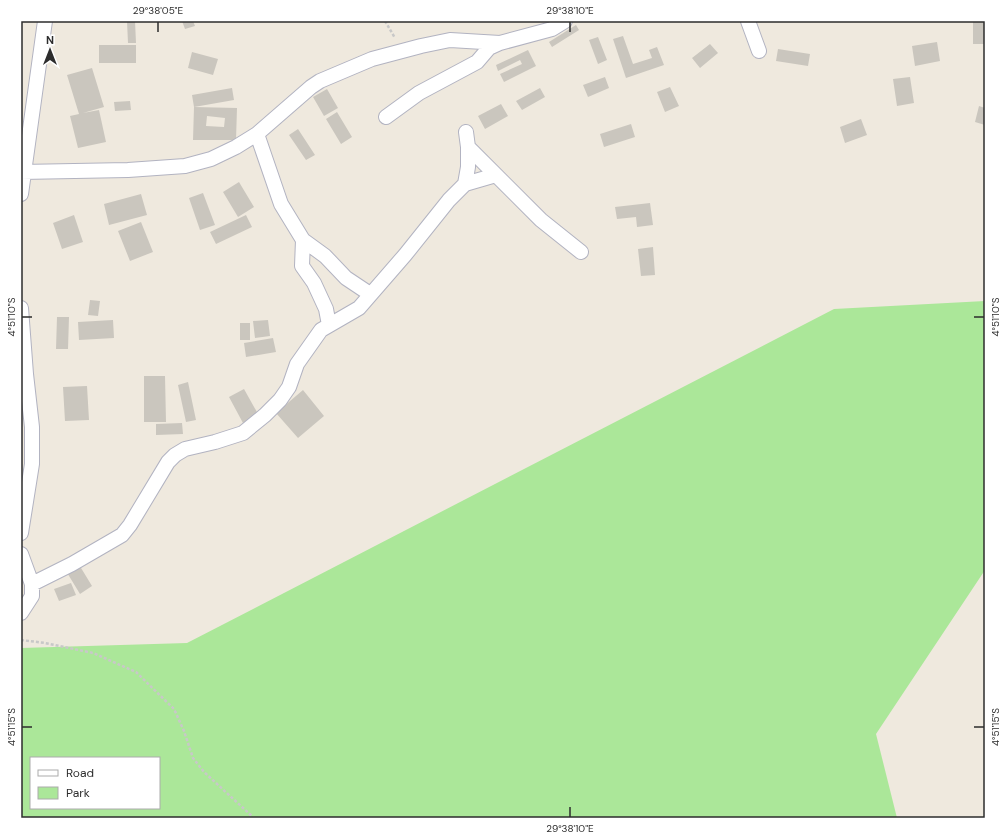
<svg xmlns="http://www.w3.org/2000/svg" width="1006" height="839" viewBox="0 0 1006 839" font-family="'DM Sans',sans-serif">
<rect width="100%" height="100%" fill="#efe9de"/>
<path fill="#abe799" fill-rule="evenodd" d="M985,301V570L876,734L897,818H21V648L187,643L834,309ZM31,758H159V808H31Z"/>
<path fill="#cac6be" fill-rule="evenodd" d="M127,21H135L136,43H128Z
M182,21H193L195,26L185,29Z
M973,21H984V44H973Z
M576,25L579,30L552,47L549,42Z
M623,36L633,64L652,58L649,50L657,47L664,65L626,78L613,39Z
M598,37L607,60L598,64L589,40Z
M937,42L940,61L915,66L912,46Z
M710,44L718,53L700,68L692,58Z
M99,45H136V63H99Z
M778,49L810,54L808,66L776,61Z
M528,50L536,66L504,82L500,74L522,64L520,60L498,71L496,65Z
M192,52L218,59L213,75L188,68Z
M92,68L104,107L83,113L99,110L106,142L78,148L70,116L79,114L67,75Z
M605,77L609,88L588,97L583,85Z
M910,77L914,103L897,106L893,79Z
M670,87L679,106L665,112L657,92Z
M232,88L234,100L194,107L237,108L236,140H193L194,107L192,95ZM207,116L225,118L224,127L206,126Z
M540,88L545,97L522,110L516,101Z
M327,89L338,108L324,116L313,97Z
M130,101L131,110L115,111L114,102Z
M501,104L508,116L485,129L478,116Z
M979,106L985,108V125L975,122Z
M337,112L352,137L341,144L326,119Z
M861,119L867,135L845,143L840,127Z
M631,124L635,137L604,147L600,134Z
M298,129L315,155L306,160L289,135Z
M239,182L254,207L238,217L223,192Z
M203,193L215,225L200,230L189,198Z
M141,194L147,215L109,225L104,204Z
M650,203L653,225L637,227L636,217L617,219L615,207Z
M74,215L83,242L62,249L53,223Z
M246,215L252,227L216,244L210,232Z
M141,222L153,252L130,261L118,231Z
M653,247L655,275L641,276L638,249Z
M90,300L100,301L98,316L88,315Z
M57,317H69L68,349H56Z
M113,320L114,338L79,340L78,322Z
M268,320L270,336L255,338L253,321Z
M240,323H250V340H240Z
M273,338L276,352L246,357L244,343Z
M144,376H165L166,422H144Z
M188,382L196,420L186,422L178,385Z
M87,386L89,420L65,421L63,387Z
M244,389L258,414L243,423L229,397Z
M303,390L324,416L298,438L276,413Z
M182,423L183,434L156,435V424Z
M78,563L92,586L80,594L66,571Z
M71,583L76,595L59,601L54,589Z"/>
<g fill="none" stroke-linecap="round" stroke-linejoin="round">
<defs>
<path id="minor" d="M748,21L759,51
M386,117L419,93L477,62L489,48L500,43L552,29L565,21
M257,134L281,204L303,240L325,256L346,278L370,294
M468,147L541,220L581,252
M21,172L128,170L185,166L211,159L236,147L257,134L311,87L320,81L372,59L421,46L450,40L500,43
M465,184L496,175
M21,194L45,21
M303,240L302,266L314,283L326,309L329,325
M21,308L26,374L32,427V464L21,533
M21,554L32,584V596L21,613
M32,584L72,564L122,535L130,525L168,462L175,455L185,449L215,442L243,433L265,415L280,400L289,387L297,364L321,330L359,308L405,255L449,200L465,184L468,167V147L466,132"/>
</defs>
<use href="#minor" stroke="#b2b3c1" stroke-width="16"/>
<path stroke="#c8c8c8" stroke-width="2.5" stroke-dasharray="3 2" stroke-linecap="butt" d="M385,21L395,38
M21,640L45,643L93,653L136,672L174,709L184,731L193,758L204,772L254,818"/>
<use href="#minor" stroke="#fff" stroke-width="14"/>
</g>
<path fill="none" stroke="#2d2d2d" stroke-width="1.5" d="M158,22V32M570,22V32M22,317H32M974,317H984M22,727H32M974,727H984M570,807V817"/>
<rect width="1006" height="839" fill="none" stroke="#ffffff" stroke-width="44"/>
<rect x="30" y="757" width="130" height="52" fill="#ffffff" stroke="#ababab"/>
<rect x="38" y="770" width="20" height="6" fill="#ffffff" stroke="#ababab"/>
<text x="66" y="777" font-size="12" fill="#2d2d2d">Road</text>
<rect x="38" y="787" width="20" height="12" fill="#abe799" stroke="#ababab"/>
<text x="66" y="797" font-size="12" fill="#2d2d2d">Park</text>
<g transform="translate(50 50)" stroke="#ffffff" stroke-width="3" paint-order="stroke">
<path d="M0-3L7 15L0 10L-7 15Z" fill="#2d2d2d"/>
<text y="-6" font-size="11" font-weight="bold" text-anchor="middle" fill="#2d2d2d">N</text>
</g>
<rect x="22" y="22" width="962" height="795" fill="none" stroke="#2d2d2d" stroke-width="1.5"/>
<g font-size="10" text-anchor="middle" fill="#2d2d2d">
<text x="158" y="14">29°38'05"E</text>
<text x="570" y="14">29°38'10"E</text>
<text transform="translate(11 317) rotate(-90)" y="4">4°51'10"S</text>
<text transform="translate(995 317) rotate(-90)" y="4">4°51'10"S</text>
<text transform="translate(11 727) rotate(-90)" y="4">4°51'15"S</text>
<text transform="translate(995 727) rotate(-90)" y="4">4°51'15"S</text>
<text x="570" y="832">29°38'10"E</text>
</g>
</svg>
